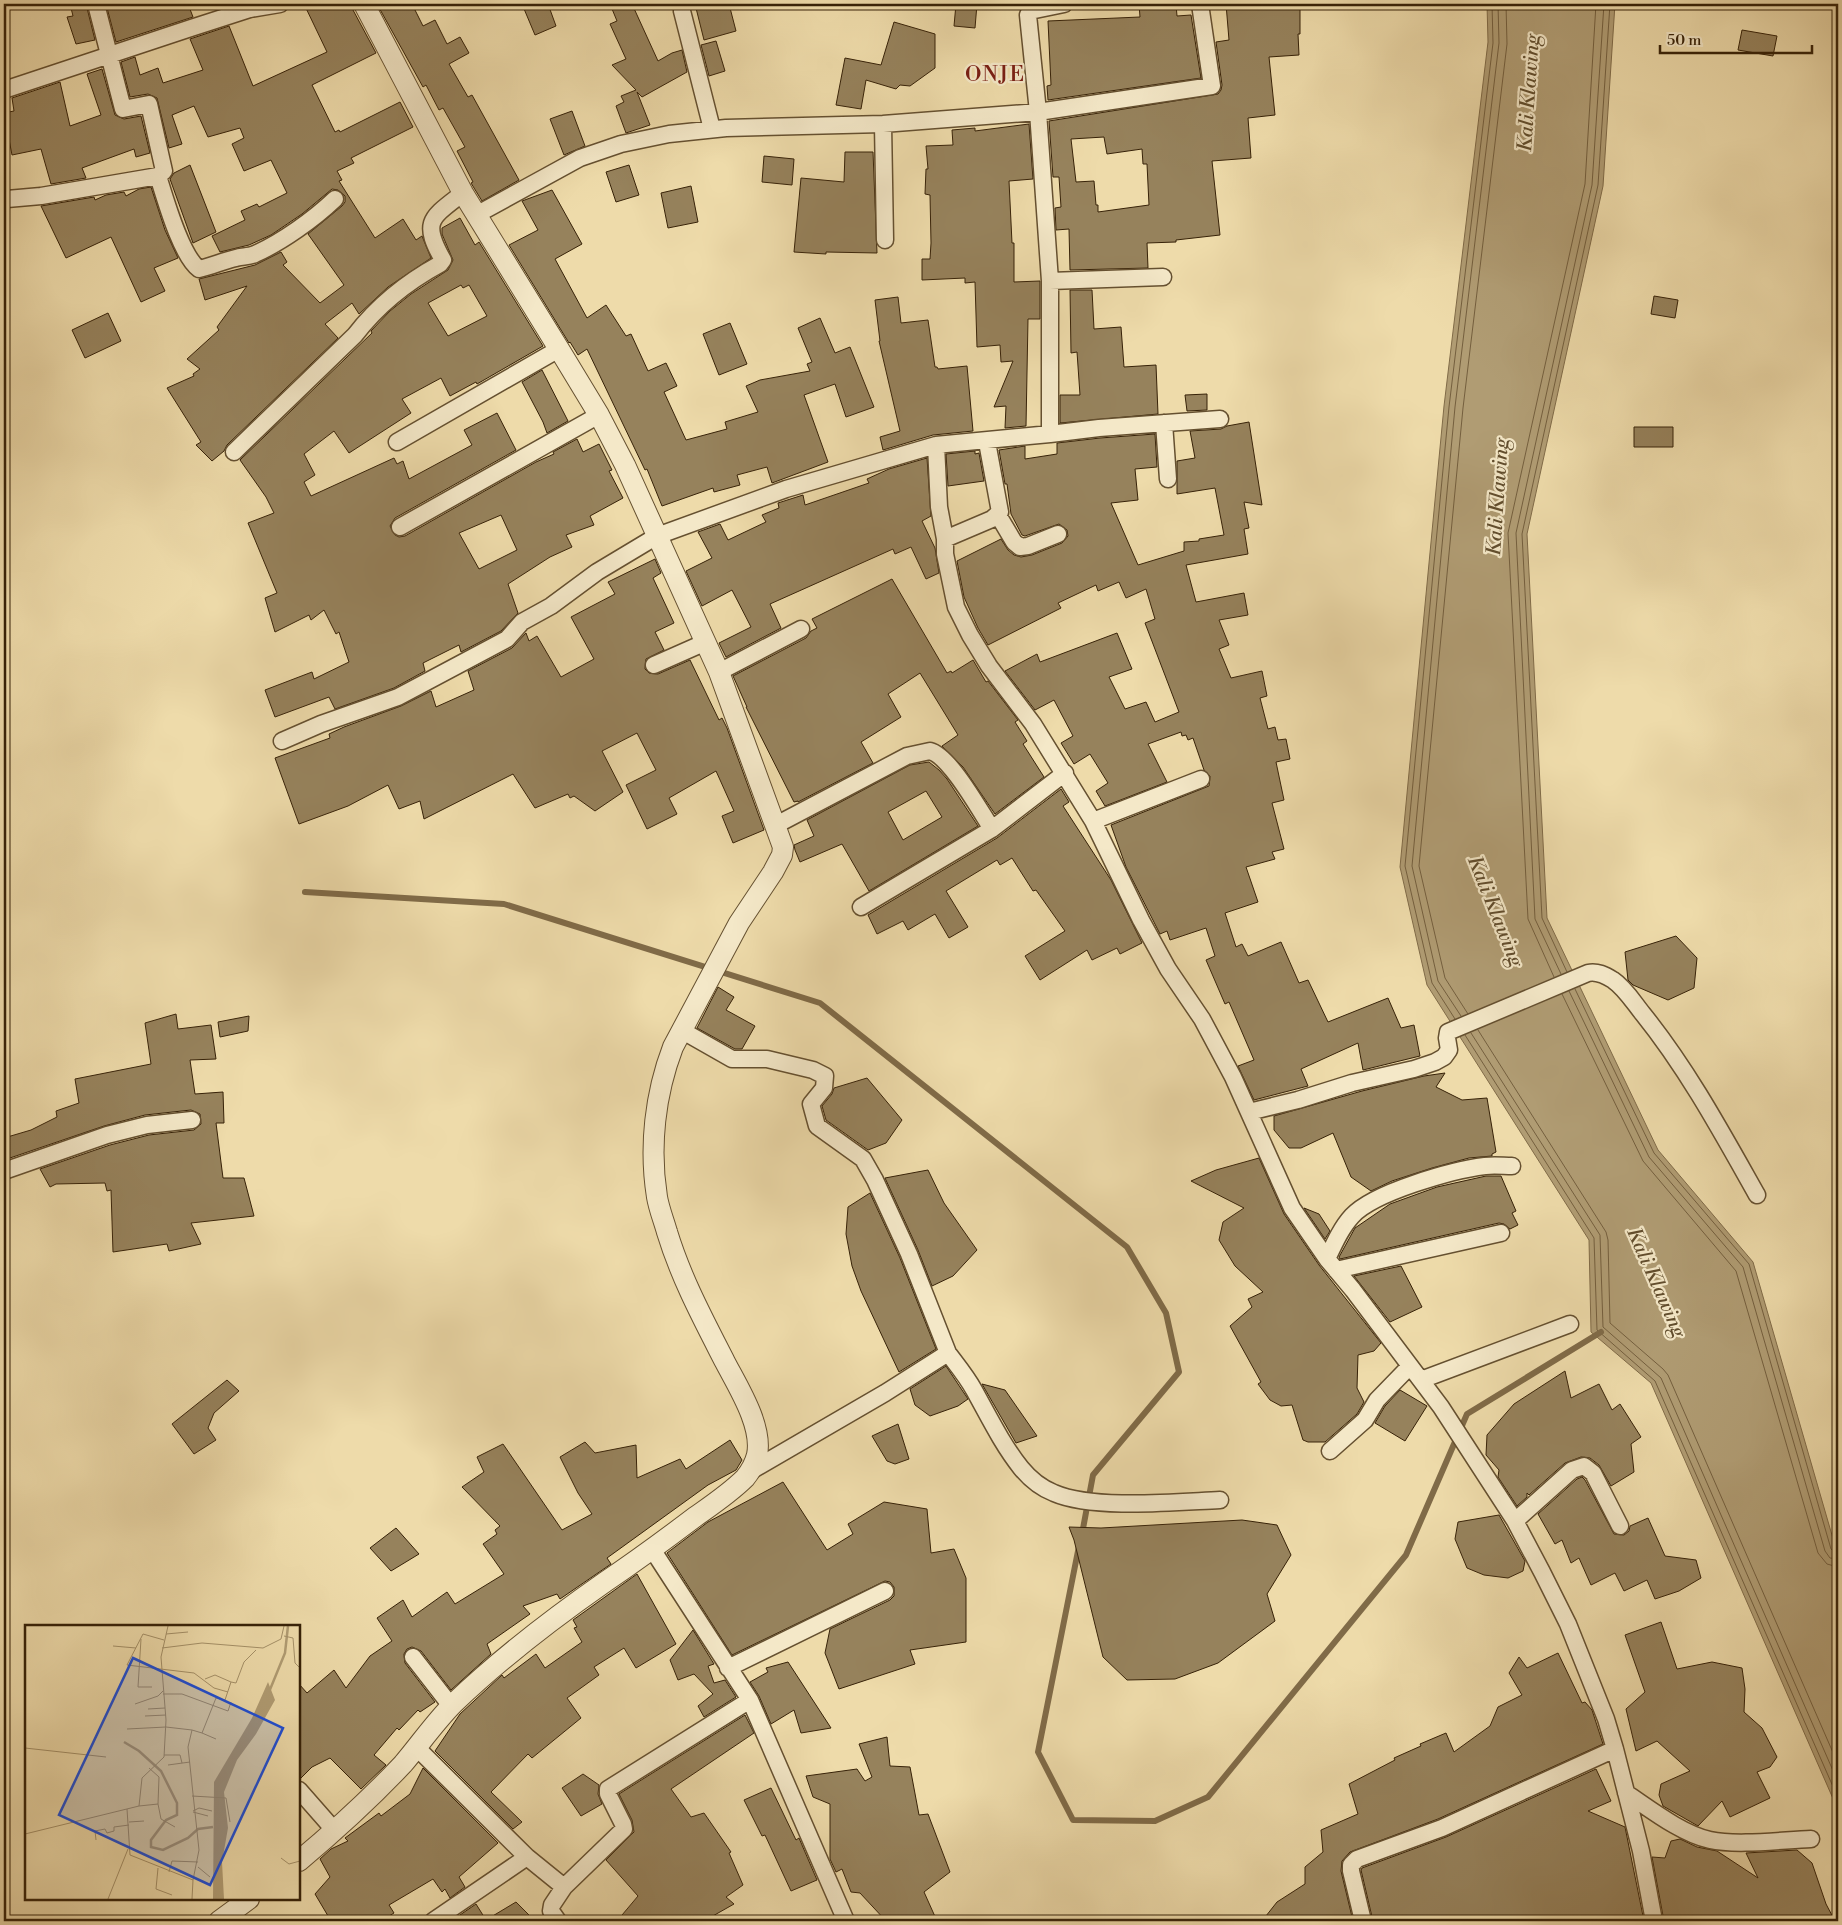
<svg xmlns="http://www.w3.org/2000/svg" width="1842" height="1925" viewBox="0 0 1842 1925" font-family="'Libre Bodoni',serif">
<rect width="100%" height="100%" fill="#eedbaa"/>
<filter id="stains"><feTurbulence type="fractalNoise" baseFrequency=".004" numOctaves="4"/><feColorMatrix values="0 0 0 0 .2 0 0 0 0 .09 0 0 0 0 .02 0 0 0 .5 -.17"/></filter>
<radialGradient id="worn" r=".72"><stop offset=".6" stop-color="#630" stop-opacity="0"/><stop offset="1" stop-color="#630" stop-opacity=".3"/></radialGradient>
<path fill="#b09c73" stroke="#806b48" d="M1487,4H1615L1603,186L1527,534L1547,918L1658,1150L1753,1262L1838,1556V1810L1651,1383L1591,1332L1589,1240L1427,985L1400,867L1444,406L1488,42Z"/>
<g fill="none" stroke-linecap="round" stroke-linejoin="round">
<path stroke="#745f3e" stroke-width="1" d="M1567,972L1542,918L1522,534L1598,185L1610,4
M1561,974L1535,919L1516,533L1592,185L1604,4
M1554,977L1528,919L1508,533L1585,184L1596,4
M1575,989L1654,1153L1749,1264L1831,1549L1834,1552L1838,1553
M1569,991L1649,1157L1743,1267L1825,1551L1830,1558L1838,1559
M1562,994L1643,1161L1736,1271L1818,1553L1827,1564L1838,1567
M1468,1014L1445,978L1419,866L1463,408L1507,44L1506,4
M1461,1016L1438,981L1412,866L1455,407L1499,43L1498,4
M1455,1019L1432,983L1405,866L1449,407L1493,43L1492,4
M1478,1030L1606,1232L1608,1240L1610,1323L1663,1369L1668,1375L1838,1764
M1471,1033L1600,1235L1603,1327L1661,1378L1838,1782
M1465,1035L1594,1238L1597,1330L1655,1381L1838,1798"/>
<path stroke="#806b48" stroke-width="6" d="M305,892L504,904L820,1003L1127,1247L1166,1313L1179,1372L1093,1475L1082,1534
M1079,1546L1038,1752L1073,1820L1155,1821L1208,1797L1406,1555L1467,1414L1601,1332"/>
</g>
<path fill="#96825c" stroke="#372208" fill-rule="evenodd" d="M70,4H86L95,40L76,44L67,17L73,16Z
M106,4H188L193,17L116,42Z
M304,4H352L353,10L376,53L312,85L335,132L339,130L340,132L400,102L413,127L351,158L354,163L337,171L342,180L339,181L375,238L403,219L416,240L422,236L431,258L388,287L359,314L352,303L325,324L338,338L227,445L224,451L212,461L196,445L201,442L167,388L194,376L193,374L200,369L187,359L219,330L217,327L247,286L205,300L199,279L255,265L281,252L287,262L283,265L320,303L344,285L308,234L342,206L345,202V196L338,190L332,189L302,214L271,235L249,245L220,252L212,236L245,220L241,211L257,204L259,207L287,193L271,160L244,171L232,144L244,138L240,128L208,137L194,106L172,115L182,144L169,148L157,98L148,94L130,97L121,62L135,57L140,75L158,68L163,83L203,70L190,39L229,26L253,86L327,52Z
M377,4H412L423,26L435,20L447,44L460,37L469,53L449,64L468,97L472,95L519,180L482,201L471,183L473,182L457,151L465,147L443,108L439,110L426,85L423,87Z
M522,4H548L556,26L535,35Z
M610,4H632L658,61L672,53L682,50L687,72L642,97L637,92L650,125L626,133L616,106L624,102L621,96L636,90L612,65L626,59L610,24L617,21Z
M695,4H729L736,31L704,40Z
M956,4H977L975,28L954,26Z
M1139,4H1176L1177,16L1191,15L1201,78L1048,100L1047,86L1051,85L1048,21L1140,17Z
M1226,4H1245V9L1300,7V34H1298L1299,55L1269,57L1275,115L1248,118L1251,158L1212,161L1220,235L1176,240V242L1147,243L1148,268L1070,270L1069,229L1056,230L1055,208L1061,207L1059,177H1053L1049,121L1218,94L1221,90L1222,85L1216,42L1229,40ZM1104,137L1107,154L1142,149L1143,164H1147L1149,205L1098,212V205H1096L1094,181L1076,182L1071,139Z
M894,22L935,34V68L910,86L900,85L896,89L866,80L861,109L836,105L845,58L881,65Z
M1742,30L1777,36L1773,56L1738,50Z
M716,41L725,71L709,76L701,45Z
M102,69L115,115L124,119L141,116L150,153L136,157L134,149L82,168L86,178L51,184L41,149L12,155L4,113L14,111L12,98L60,82L70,126L101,115L87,74Z
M572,111L585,146L564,155L550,119Z
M1029,124L1033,179L1009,181L1012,243H1014V282L1040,281V319H1028L1026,426L1005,428L1006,406L994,407L1013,361L1001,362L1000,345L977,347L975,282L965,283V278L922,280V259H930L931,243L930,195L925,194L926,169H928L926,146L953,145L952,130L975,128V131Z
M845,152H873L877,253L826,252V254L794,252L801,178L844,182Z
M764,156L794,159L792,185L762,182Z
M190,165L216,232L193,243L170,179L174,173Z
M629,165L639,195L616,202L606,172Z
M691,186L698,222L668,228L661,193Z
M151,187L165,230L178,258L154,268L165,291L141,302L111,237L66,258L41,206L94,197L95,200L106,195L124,192L126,196L139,189Z
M552,190L582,244L555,259L587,318L606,305L626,336L631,334L648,371L666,363L677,386L664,392L686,440L727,429L725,422L758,412L746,386L760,380L810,371L807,364L812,362L798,328L820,318L835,353L850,347L874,407L846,417L835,384L804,395L828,462L772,483L767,467L737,475L740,485L714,492L713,488L662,506L647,469L645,470L587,349L578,355L570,342L569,343L509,245L538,230L522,201Z
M460,218L475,245L479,242L543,346L477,384L476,382L450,396L441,378L402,399L411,413L349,453L334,431L304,454L315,475L304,482L311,496L394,458L397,464L403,461L409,479L472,445L464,430L497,413L516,450L395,518L390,526L395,535L399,537L405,536L536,462L554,454L553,452L577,439L583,452L599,444L612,470L609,471L623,498L590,516L594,525L566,535L572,547L550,557L508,584L518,613L501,631L461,652L459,645L423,663L425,671L394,688L335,709L329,697L275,717L265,690L312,672L314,679L349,662L339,632L336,634L324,610L311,620L309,615L275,632L265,598L277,593L248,523L274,513L266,497L240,460L372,333L371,331L390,311L411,294L448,270L453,260L442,234V228ZM461,285L463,288L469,285L487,316L448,336L428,303ZM501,515L517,550L479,569L459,533Z
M1070,290H1092L1094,329L1121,327L1124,367L1156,365L1158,414L1060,423V395H1080L1077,352L1071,353Z
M1654,296L1678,300L1675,318L1651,314Z
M898,297L901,323L928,320L935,367H937L938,369L967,366L973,431L933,435L883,450L880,437L900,431L879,341H880L875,300Z
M108,313L121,341L85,358L72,330Z
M730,323L747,364L719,375L703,334Z
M542,370L568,421L547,433L543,422L522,382Z
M1207,394V410L1187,411L1185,395Z
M1249,422L1262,505L1244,502L1249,528L1244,529L1248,554L1186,565L1196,602L1244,593L1248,615L1219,620L1229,645L1219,649L1231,678L1262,671L1267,696L1260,698L1268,729L1275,727L1278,740L1286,739L1290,759L1276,762L1284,800L1272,803L1284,849L1272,852L1275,859L1246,867L1258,902L1225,913L1236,947L1242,944L1248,956L1281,942L1299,983L1308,980L1328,1022L1388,998L1401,1028L1414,1025L1420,1056L1363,1070L1358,1043L1301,1069L1308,1086L1254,1100L1238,1066L1254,1060L1229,1002L1225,1004L1206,960L1215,956L1206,928L1170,940L1167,931L1160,934L1126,867L1111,825L1209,786L1210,776L1204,770L1193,738L1188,740L1186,735L1182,736L1181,732L1148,744L1167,782L1105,806L1096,791L1108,783L1090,754L1074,764L1061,743L1073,736L1054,700L1035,710L1005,671L1037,654L1040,662L1117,633L1132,669L1109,677L1125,709L1146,702L1155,722L1179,712L1145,623L1155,619L1146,589L1126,598L1119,582L1098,591L1096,585L1058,603L1061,608L988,645L978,628L964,597L957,561L1001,539L1008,550L1014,555L1021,557L1032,555L1062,543L1068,536L1067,530L1059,524L1025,536L1022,535L1011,514L1007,484H1005L999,450L1025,446V459L1057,454V443L1100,438L1155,434L1157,467L1135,469L1138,500L1111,503L1138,565L1184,551V542L1199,541V539L1224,535L1215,488L1177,494V461L1195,458L1190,431L1221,429L1227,426Z
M1634,427H1673V447H1634Z
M975,451V454L979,453L984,481L948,486L946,454Z
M927,458L931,516L922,521L935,548L939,573L926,579L911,547L895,554L893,549L770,604L781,628L726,657L719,643L751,627L732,590L702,606L686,571L712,558L698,532L720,524L728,540L766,522L762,515L779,508L778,503L803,495L805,505L869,483L867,479L889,469Z
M655,559L661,573L653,578L674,623L655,632L664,650L646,659L645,669L649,673L658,674L690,660L719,720L722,718L727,728L764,830L733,843L722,816L734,811L716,771L669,798L677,814L647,829L626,785L656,770L637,733L602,751L623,792L595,811L574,796L570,798L568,794L535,808L513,774L424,819L420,801L399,809L388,785L348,806L299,824L275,758L330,738L329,734L344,727L401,706L431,691L436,707L474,690L468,671L512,648L526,633L529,641L537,636L561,677L594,659L571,617L615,594L608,582Z
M892,579L947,673L951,671L952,673L973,660L986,682L988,681L1018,720L1015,722L1027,741L1023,744L1044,777L995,814L963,767L942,746L958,735L920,673L888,694L901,717L861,742L873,763L798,802V801L794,802L746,707H747L733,676L806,638L811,631L817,628L812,619Z
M929,762L939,770L947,779L978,826L869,891L842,844L800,862L795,850L794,845L814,836L807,820L910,765ZM926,791L942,817L903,840L888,812Z
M1061,789L1069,802L1063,806L1111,880L1142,943L1120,954L1117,948L1092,960L1087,950L1040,980L1025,956L1065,931L1036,890L1033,891L1012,858L1000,865L997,860L946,891L968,927L949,938L935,914L908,930L903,921L877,934L868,915L997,838Z
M1676,936L1697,958L1694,988L1668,1000L1633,985L1628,980L1625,952Z
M718,987L734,997L726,1010L755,1026L742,1049H735L697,1028Z
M176,1014L178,1029L211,1025L216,1059L190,1060L195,1094L223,1092L224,1123H216L223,1178H244L254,1216L191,1223L201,1244L169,1251L167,1244L113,1252L111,1190L107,1191L105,1183L56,1184L50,1187L40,1169L110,1145L149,1135L194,1130L201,1124L200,1114L191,1110L145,1115L104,1126L7,1159L4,1152V1138L31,1130L57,1117L56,1111L79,1103L75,1079L151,1064L145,1023Z
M249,1016L248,1031L220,1037L218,1022Z
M1445,1073L1436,1087L1462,1100L1487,1098L1496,1152L1492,1154V1156L1469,1158L1432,1168L1392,1181L1371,1191L1351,1177L1333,1133L1301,1148H1289L1274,1130V1116L1362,1091L1424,1076Z
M867,1078L902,1120L886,1143L868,1150L826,1120L822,1106L832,1094L834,1088Z
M1259,1158L1284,1214L1319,1265L1381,1343L1374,1351L1358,1355L1357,1388L1364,1402L1357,1414L1325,1442H1308L1303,1440L1292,1405L1281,1406L1270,1400L1258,1384L1261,1382L1230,1326L1252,1307L1248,1299L1263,1292L1235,1266L1219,1240L1223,1222L1244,1208L1191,1181L1216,1170Z
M928,1170L944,1203L977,1250L953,1276L932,1286L918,1250L885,1178Z
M1486,1176H1501L1516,1211L1512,1213L1518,1225L1510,1229L1504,1224L1499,1223L1340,1259L1339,1257L1355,1228L1390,1204L1437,1187Z
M870,1193L900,1258L936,1349L899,1372L861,1291L852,1266L846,1234L848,1207Z
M1304,1208L1319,1214L1330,1231L1325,1239Z
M1401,1266L1422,1307L1390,1322L1354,1276Z
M946,1366L968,1399L958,1406L930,1416L915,1405L910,1389Z
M1565,1371L1571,1398L1599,1384L1612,1410L1620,1404L1641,1437L1631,1444L1634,1472L1611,1486L1599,1465L1590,1458L1581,1457L1565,1463L1529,1495L1527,1493V1497L1517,1506L1498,1477L1499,1470L1486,1455L1487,1435L1514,1404Z
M227,1380L239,1391L214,1413L208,1428L216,1440L194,1454L172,1424Z
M982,1384L1005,1390L1037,1436L1016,1443Z
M1400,1390L1427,1406L1405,1441L1375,1423L1385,1406Z
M898,1424L909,1459L895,1464L887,1461L872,1436Z
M730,1440L742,1460L736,1470L708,1485L607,1558L611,1564L560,1599L557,1594L523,1606L530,1614L487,1644L491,1654L451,1690L421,1651L412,1647L407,1649L404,1654L405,1663L435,1702L420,1712L418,1710L399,1730L397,1728L374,1755L386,1765L361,1789L330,1758L312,1767L299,1780V1684L307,1693L334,1670L346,1688L370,1656L392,1641L377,1618L403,1600L412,1617L447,1592L455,1604L504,1574L483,1544L497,1534L495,1530L500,1526L462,1487L484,1472L477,1457L503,1444L562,1530L592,1514L578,1493L560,1457L585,1442L595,1453L636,1445L637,1478L680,1459L686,1469Z
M1582,1477L1585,1480L1614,1534L1624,1535L1629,1531L1630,1526L1648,1518L1665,1556L1696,1560L1701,1578L1679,1591L1655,1599L1647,1580L1624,1591L1615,1573L1591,1585L1579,1558L1571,1563L1562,1540L1555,1544L1538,1514L1577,1479Z
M783,1482L827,1550L853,1534L848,1524L884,1502L927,1509L931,1553L954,1549L966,1578V1642L910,1650L915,1664L839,1689L825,1653L830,1629L890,1600L894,1596V1587L890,1582L885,1581L732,1655L667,1553L708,1522Z
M1499,1515L1525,1561L1523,1571L1508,1578L1484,1575L1467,1568L1455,1539L1458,1522Z
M1242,1520L1277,1525L1291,1555L1267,1594L1275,1621L1218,1663L1175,1679L1127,1680L1103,1657L1074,1540L1069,1527L1101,1528Z
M396,1528L419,1554L391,1571L370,1548Z
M637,1574L676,1644L636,1668L624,1648L594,1667L599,1675L567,1698L581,1718L532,1758L528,1754L491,1792L522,1822L513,1829L435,1751L460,1714L502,1675L504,1678L536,1654L545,1668L582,1642L574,1628L577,1627L573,1620Z
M1661,1622L1677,1669L1712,1662L1742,1668L1745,1689L1744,1712L1762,1728L1777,1757L1770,1767L1757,1772L1770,1798L1730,1817L1722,1801L1698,1826L1663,1806L1659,1795L1661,1784L1690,1771L1657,1741L1636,1751L1626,1709L1645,1692L1625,1635Z
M693,1630L714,1664L708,1666L714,1683L725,1680L736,1697L704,1717L698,1706L713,1694L694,1674L678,1680L670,1660Z
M1558,1653L1582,1703L1585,1702L1592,1710L1603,1744L1438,1819L1350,1852L1342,1861L1341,1871L1353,1921H1262L1277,1902L1305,1884V1867L1323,1852L1321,1830L1358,1814L1349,1784L1395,1760L1394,1758L1421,1746L1420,1744L1446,1733L1454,1752L1490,1726L1498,1707L1522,1695L1509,1673L1519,1657L1527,1668Z
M788,1662L831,1728L801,1733L794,1710L771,1724L759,1696L750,1682L768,1672L766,1668Z
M745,1715L754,1733L671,1789L691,1817L704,1813L731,1852L729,1853L743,1885L726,1897L734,1904L704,1921H617L638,1896L606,1860L634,1832L632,1820L619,1794Z
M887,1737L890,1766L910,1767L919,1815L928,1814L950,1872L924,1892L937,1921H886L860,1893L851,1892L842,1869L836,1872L830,1859V1804L813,1797L806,1776L857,1769L865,1781L872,1777L859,1744Z
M423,1768L498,1843L459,1877L465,1887L450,1898L445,1889L442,1892L433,1879L389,1905L394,1913L381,1921H331L315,1894L330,1877L320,1859L331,1849L348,1841L345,1838L379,1813L381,1816L410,1794Z
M1596,1769L1611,1801L1588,1811L1625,1827L1644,1921H1373L1361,1870L1362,1868L1446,1837Z
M583,1774L599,1785L598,1794L602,1804L581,1816L562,1788Z
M771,1788L796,1840L799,1838L817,1880L791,1891L765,1835L762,1836L744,1800Z
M1680,1839L1697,1847L1717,1851L1758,1878L1746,1853L1797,1850L1812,1863L1826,1904L1835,1921H1664L1652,1857L1665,1858L1671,1841Z
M516,1902L535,1921H464L460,1915L476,1904L486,1920Z"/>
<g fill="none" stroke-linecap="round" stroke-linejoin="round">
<defs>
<path id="minor" d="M96,4L123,109L149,104L164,171L158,176C165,198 181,256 199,269C212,266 223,261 236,258C242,256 249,257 255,254C282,242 314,219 335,199
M682,11L712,129
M4,90L191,28L250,9L280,4
M883,124L885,240
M7,199L41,196L158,176
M476,215L580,158L621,144L669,134L726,128L883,124L1038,112L1212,86L1200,4
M1050,281L1163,277
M1164,423L1168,479
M1050,434L1099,428L1220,419
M397,442L559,349
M936,445L1050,434V281L1038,112L1028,15L1030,11L1064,4
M234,452L355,335C378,305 407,282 440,264L443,260C421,221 431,218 463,193
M998,515L1014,542L1020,547L1028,546L1058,534
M400,527L599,415
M945,539L992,519L1000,512L987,442
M654,665L706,642
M719,672L801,629
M282,741L321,724L398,697L507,639L522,622L551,606L597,572L657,536L786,489L936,445L939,507L945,539V554L956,607L970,635L989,666L1033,724L1093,821L1141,920L1168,969L1202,1019L1233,1077L1292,1208L1327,1259L1353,1290L1441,1407L1515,1521L1542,1572L1568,1624L1606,1719L1615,1749L1641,1851L1654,1921
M1093,821L1201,779
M776,825L907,756L930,751C950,756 980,811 992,829
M861,907L992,829L1065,773
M681,1030L732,1059H767L813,1070L825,1076L824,1088L811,1104L817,1126L863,1159L875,1180L909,1254L948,1353L885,1393L749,1472
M1249,1112L1298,1100L1352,1083L1414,1069L1435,1062L1444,1057L1449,1050L1447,1038L1448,1032L1588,973C1597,971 1605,975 1613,980C1625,988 1634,1003 1643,1014C1688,1070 1722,1133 1757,1195
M4,1171L107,1135L147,1125L192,1120
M1327,1259C1334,1244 1341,1228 1352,1216C1374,1192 1453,1170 1485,1166C1494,1165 1504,1166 1512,1166
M1336,1270L1501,1233
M948,1353C957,1365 967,1377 974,1390C989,1417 1002,1444 1021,1468C1030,1479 1041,1488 1054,1493C1093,1510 1176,1502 1220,1500
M1421,1380L1570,1324
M1330,1451L1365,1420L1377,1400L1410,1366
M1515,1521L1572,1470L1584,1466L1593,1473L1620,1526
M652,1549L750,1700L846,1921
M413,1657L451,1706
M728,1668L885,1591
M416,1747L527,1857
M299,1790L335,1831
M1626,1793C1650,1809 1682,1834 1710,1840C1737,1846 1783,1840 1811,1839
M433,1921L527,1857L564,1887L624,1829L623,1824L608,1794V1789L750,1700
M558,1921L551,1911L552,1905L564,1887
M1363,1921L1351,1871V1865L1357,1859L1442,1828L1615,1749"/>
<path id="tertiary" d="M299,1861C336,1830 370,1799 403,1764C420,1744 435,1722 454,1703C501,1658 552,1619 605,1582C636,1561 666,1539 695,1517C712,1505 730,1493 745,1478C750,1472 755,1463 757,1455C763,1426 738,1387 725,1362C703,1319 681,1278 667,1232C664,1221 659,1209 657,1197C649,1147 655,1094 673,1047L739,923L773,872L782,855L783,847L719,672L625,465L599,415L559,349L463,193L364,4
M219,1921L249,1899"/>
</defs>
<use href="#minor" stroke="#655030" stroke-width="19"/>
<use href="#tertiary" stroke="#655030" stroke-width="22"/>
<use href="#minor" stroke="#f4e8c8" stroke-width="16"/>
<use href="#tertiary" stroke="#f4e8c8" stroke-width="20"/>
</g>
<g text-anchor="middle" stroke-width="4.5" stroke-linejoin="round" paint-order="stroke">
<g font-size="20" font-style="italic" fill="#614d2d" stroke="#f4e8c8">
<text transform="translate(1528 93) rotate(-86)" y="7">Kali Klawing</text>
<text transform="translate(1497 497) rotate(-86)" y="7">Kali Klawing</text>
<text transform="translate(1496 911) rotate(68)" y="7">Kali Klawing</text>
<text transform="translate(1657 1282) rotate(66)" y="7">Kali Klawing</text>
</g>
<g font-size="21" letter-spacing="1" fill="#7a1f14" stroke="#f4e8c8">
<text x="995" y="81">ONJE</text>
</g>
</g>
<g transform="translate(25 1625)">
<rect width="275" height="275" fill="#eedbaa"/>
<path d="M243,57L250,75L231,109L212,135L199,167L203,203L197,237L199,274H188L189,157L227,93Z" fill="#b09c73"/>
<path fill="none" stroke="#b09c73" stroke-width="2.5" d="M244,67L260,28L263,1M99,117L114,126L136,146L152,178V190L141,195L126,215V222L138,225L163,213L173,204L188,202"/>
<path fill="none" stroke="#a59169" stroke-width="1" d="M141,9L163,7M259,11L268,13L270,38L275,43M116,14L113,62H127M139,15L118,9L102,40L169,48L189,63L203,67M88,21L111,23M137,23L177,18L238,23L256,14L259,1M206,57L211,58L219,37L231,25M138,69H157L203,86L206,77M110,79L133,71L138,66M123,84L140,83M120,91L141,90M167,105L177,108L191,73L200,75L206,57L190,50L180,54M177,108L191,114M0,123L81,132M139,130H155L157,138M143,140L165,137M167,171L201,173L205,197M133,179L136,194L150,202M114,181L133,179L134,152L124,143M102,184L105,230L168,255L174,225L163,122L167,105L141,102L102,104M168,186L174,183L187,186M168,187L183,191M104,197L119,196M0,209L114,181L117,153L139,132L141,95L136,32L143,1M71,215L70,206L80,204L82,208L89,206V202L104,200M256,233L264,239L275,236M173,242L185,252M133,243L131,264L147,270M144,247L147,236L173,237M83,274L103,224M167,274L168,255"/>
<path fill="#1d4ed8" fill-opacity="0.15" stroke="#1d4ed8" stroke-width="2.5" d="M108,33L258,103L185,260L34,190Z"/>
<rect width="275" height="275" fill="none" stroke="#372208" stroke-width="2.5"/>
</g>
<rect width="1842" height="1925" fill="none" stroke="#eedbaa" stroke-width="20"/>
<rect x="5" y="5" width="1832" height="1915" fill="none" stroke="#372208" stroke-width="2.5"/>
<rect x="10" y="10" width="1822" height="1905" fill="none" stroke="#372208"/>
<path d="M1660 45v8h152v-8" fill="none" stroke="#372208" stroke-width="2.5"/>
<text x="1667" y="45" font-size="15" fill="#372208" stroke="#f4e8c8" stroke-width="4" paint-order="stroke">50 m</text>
<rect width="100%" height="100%" filter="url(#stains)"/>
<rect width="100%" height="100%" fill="url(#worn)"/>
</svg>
